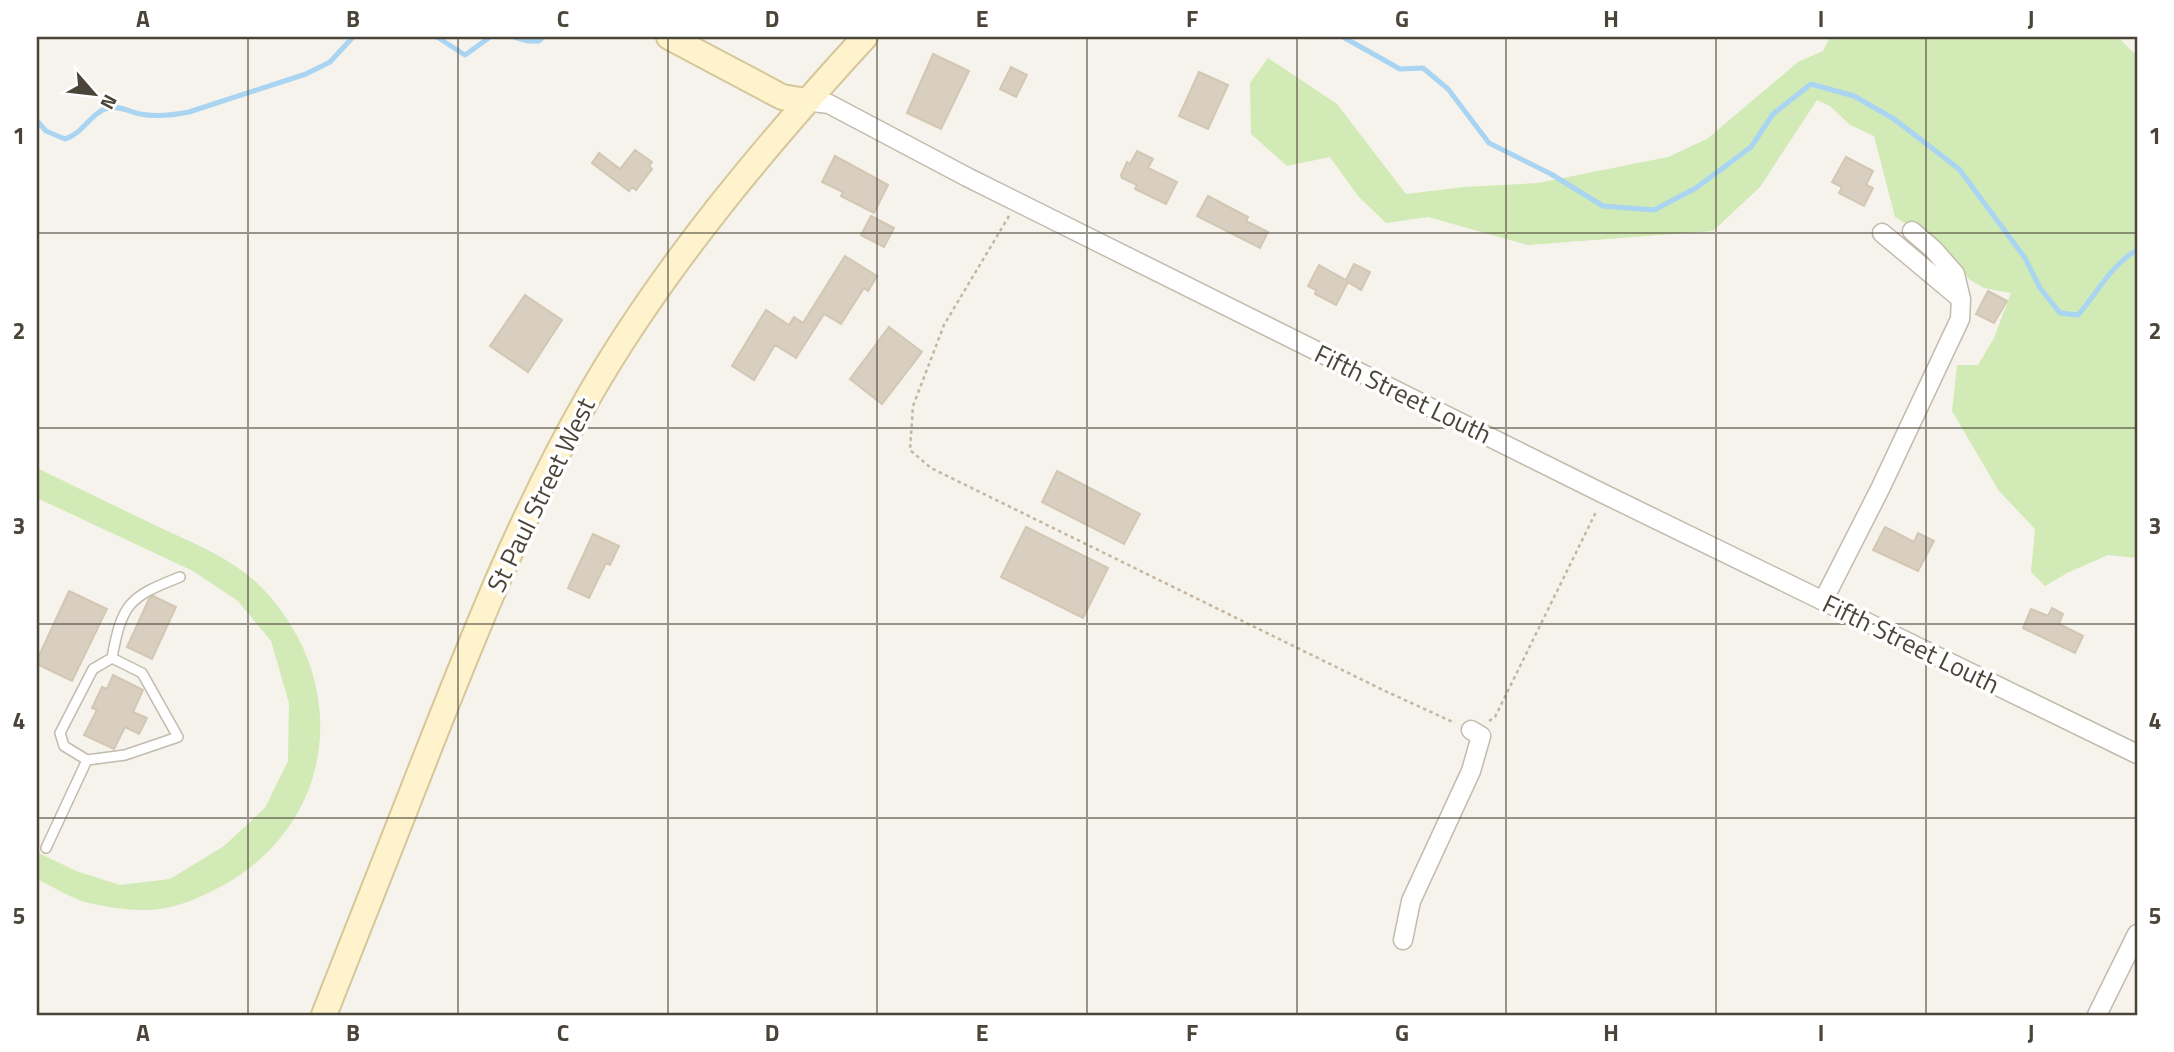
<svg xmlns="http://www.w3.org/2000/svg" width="2174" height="1052" viewBox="0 0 2174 1052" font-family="'Titillium Web',sans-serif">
<rect width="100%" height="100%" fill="#f6f3ec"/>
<path fill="#d2eab5" d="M1830,37H2118L2137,56V558L2108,555L2067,573L2045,586L2031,572L2035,529L1999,491L1952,411L1957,365H1978L1994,338L2011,293L1984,288L1970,280L1941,247L1895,217L1874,136L1850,125L1830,106L1817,100L1760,187L1713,231L1528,245L1428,217L1386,223L1358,196L1330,157L1287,166L1251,134L1250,83L1268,58L1337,104L1406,194L1464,187L1538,183L1668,157L1707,139L1798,62L1823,51Z
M37,468C78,488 119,508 161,528C197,545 236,560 264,590C352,684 336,823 222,886C198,899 170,911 142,910C126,910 106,907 89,903C72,899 53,887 37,879V852L76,871L120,885L170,879L224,846L265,808L288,761L289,703L271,641L238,601L193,571L37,498Z"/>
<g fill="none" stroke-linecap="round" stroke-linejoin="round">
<path stroke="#a9d4f2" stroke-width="5" d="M437,37L465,55L490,37
M514,37L528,41H539L543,37
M1343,37L1400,69L1423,68L1448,89L1489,143L1551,174L1603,206L1654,210L1696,188L1751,147L1773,114L1811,84L1854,96L1894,119L1959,169L2025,258L2040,288L2060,313L2078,315C2097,293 2112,264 2137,250
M37,121L46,131L65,139C84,133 91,112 108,108C119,105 130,112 140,114C156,117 174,115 189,112L306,74L330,62L353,37"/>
</g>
<path fill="#d8cfc1" stroke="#d3c7b4" stroke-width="2" d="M933,54L969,71L941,129L907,113Z
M1011,67L1027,75L1016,97L1000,89Z
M1199,72L1228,85L1208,129L1179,116Z
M635,150L652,162L649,166L652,169L636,190L632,187L629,191L592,163L599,153L620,169Z
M1137,151L1153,159L1148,168L1177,182L1166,204L1135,189L1137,185L1122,178L1121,175L1127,162L1130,164Z
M835,156L888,185L874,213L841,196L843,192L822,182Z
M1846,157L1873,171L1866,185L1873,188L1864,206L1839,193L1842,187L1832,182Z
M1208,196L1248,217L1246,221L1268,232L1260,248L1197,216Z
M871,216L894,228L884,247L861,235Z
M845,256L877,276L868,291L864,288L841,324L824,314L796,358L775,345L754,380L732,366L766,310L789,325L794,317L803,323Z
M1354,264L1370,272L1361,290L1348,282L1336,305L1315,294L1316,290L1308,286L1319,265L1346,280Z
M1988,291L2007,301L1994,323L1976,314Z
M525,295L562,320L528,372L490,346Z
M889,327L922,352L882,404L850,379Z
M1057,471L1140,514L1124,544L1042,502Z
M1026,527L1108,568L1083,618L1001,577Z
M1885,527L1914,542L1918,533L1934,541L1918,571L1873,550Z
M593,534L619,546L610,565L606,563L589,598L568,588Z
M69,591L107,609L72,681L37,664V660Z
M153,596L176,607L152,659L127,647L149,599Z
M2052,608L2063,614L2059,624L2083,636L2075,653L2023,628L2031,609L2048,616Z
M113,675L143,690L133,712L147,718L139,734L125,727L114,749L84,735L97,710L92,708L102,687L107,689Z"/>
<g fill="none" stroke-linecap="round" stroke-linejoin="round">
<defs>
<path id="service" d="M112,658L142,673L178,737L125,755L87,760L64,746L60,733L93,669Z
M112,658C122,603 129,597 180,577
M46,848L87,760"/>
<path id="minor" d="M806,101L829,104L967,177L1604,494L2137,754
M1912,231L1933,249L1955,274L1961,299
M1823,601L1880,489L1960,319L1961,299L1882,233
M1403,940L1411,901L1471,771L1481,736L1471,730
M2097,1015L2137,934"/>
<path id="secondary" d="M669,37L782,97L806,101
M324,1015C359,926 395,836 430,746C477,627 525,507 589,396C663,267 765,146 865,37"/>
</defs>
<use href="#service" stroke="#c2bbae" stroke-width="12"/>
<use href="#minor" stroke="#c2bbae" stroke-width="21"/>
<use href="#secondary" stroke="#d6c79b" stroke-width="28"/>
<path stroke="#c4b79f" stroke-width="2.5" stroke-dasharray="3.5 3.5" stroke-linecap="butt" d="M1009,216L944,325L913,406L910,450L931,468L1383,690L1455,723
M1489,721L1495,717L1597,510"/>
<use href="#service" stroke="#fff" stroke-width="9"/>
<use href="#minor" stroke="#fff" stroke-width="18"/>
<use href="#secondary" stroke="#fff3cd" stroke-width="24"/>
</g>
<path fill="none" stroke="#4b4439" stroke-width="2" stroke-opacity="0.55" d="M248,37V1015M458,37V1015M668,37V1015M877,37V1015M1087,37V1015M1297,37V1015M1506,37V1015M1716,37V1015M1926,37V1015M37,233H2137M37,428H2137M37,624H2137M37,818H2137"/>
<g text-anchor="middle" stroke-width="7" stroke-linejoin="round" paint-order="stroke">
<g font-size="26" fill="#4b4439" stroke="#fff">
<text transform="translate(1403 394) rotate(26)" y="9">Fifth Street Louth</text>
<text transform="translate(541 495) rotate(-64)" y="9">St Paul Street West</text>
<text transform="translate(1911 644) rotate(26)" y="9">Fifth Street Louth</text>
</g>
</g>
<rect width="2174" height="1052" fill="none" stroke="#ffffff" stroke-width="77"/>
<g transform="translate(94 94) rotate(118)" stroke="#ffffff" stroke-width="5" paint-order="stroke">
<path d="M0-5L12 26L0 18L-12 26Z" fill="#4b4439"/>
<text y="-10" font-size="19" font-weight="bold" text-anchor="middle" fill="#4b4439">N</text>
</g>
<rect x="38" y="38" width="2098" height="976" fill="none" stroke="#4b4439" stroke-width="2.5"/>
<g font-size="23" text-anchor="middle" font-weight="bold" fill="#4b4439">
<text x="143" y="27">A</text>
<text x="353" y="27">B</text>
<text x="563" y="27">C</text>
<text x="772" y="27">D</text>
<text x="982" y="27">E</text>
<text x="1192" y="27">F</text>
<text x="1402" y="27">G</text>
<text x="1611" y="27">H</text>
<text x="1821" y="27">I</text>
<text x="2031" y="27">J</text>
<text x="19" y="144">1</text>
<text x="2155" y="144">1</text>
<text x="19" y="339">2</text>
<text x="2155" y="339">2</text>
<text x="19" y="534">3</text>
<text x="2155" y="534">3</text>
<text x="19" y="729">4</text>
<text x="2155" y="729">4</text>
<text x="19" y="924">5</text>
<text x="2155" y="924">5</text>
<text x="143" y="1041">A</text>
<text x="353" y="1041">B</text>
<text x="563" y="1041">C</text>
<text x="772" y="1041">D</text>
<text x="982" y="1041">E</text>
<text x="1192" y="1041">F</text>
<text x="1402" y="1041">G</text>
<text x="1611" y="1041">H</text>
<text x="1821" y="1041">I</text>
<text x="2031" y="1041">J</text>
</g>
</svg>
